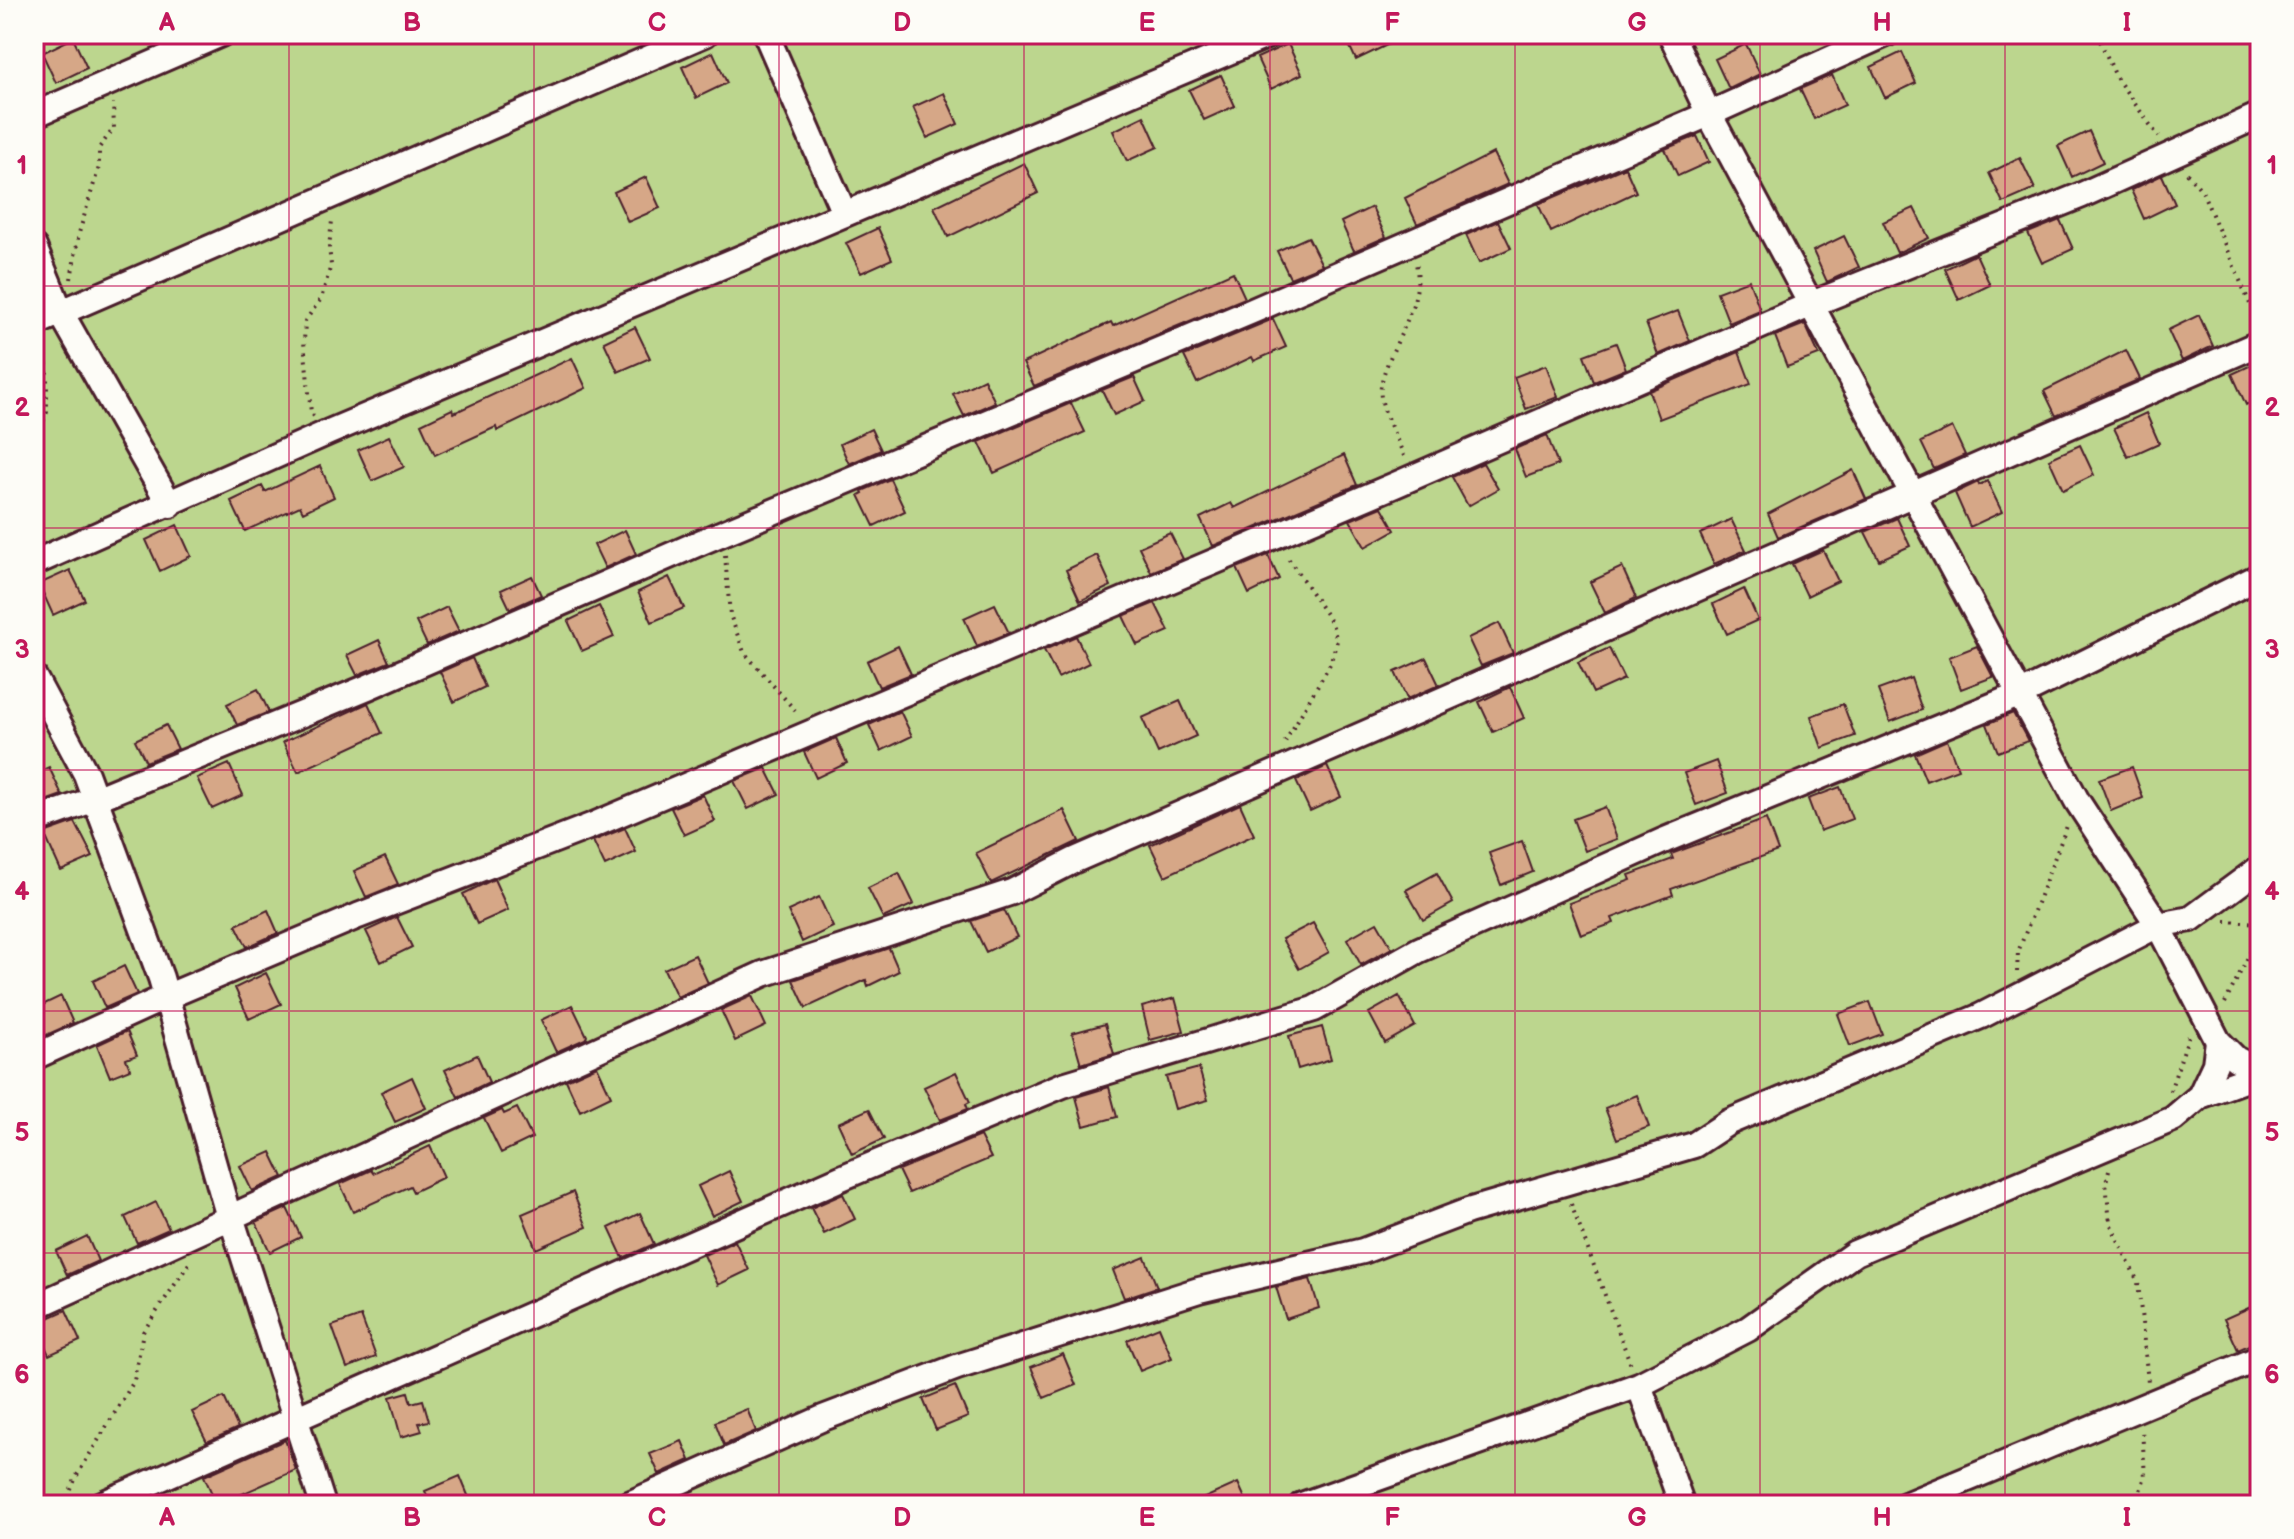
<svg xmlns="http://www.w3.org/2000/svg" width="2294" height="1539" viewBox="0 0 2294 1539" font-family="'Balsamiq Sans',sans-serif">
<rect width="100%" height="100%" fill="#f5ebe1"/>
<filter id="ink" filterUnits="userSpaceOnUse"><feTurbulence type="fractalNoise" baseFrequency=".0125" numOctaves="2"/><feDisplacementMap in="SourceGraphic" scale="16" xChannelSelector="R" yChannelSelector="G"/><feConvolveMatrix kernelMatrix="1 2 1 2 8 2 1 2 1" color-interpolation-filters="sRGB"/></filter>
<g filter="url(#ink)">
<path fill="#bcd68e" stroke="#837a5c" stroke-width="2" d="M34,34H2260V1505H34Z"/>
<path fill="#d6a787" stroke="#4a1f2b" stroke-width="2" d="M1344,34H1410L1356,60Z
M73,38L87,68L56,83L42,53Z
M1288,44L1302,74L1271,89L1257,58Z
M1746,44L1760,74L1729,89L1715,59Z
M713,52L727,83L696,98L682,67Z
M1902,52L1916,83L1885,98L1871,67Z
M1221,75L1235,106L1204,120L1189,90Z
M1832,75L1845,105L1814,119L1800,89Z
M944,93L958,124L927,138L913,107Z
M1144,116L1158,147L1127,161L1113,131Z
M2089,131L2103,162L2072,177L2058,146Z
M1697,136L1709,162L1678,176L1665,149Z
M1493,153L1508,184L1417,224L1405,198Z
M2020,158L2035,189L2003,203L1989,173Z
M1024,163L1038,193L948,237L934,207Z
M1625,167L1636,192L1551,232L1538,204Z
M2162,175L2175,204L2144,219L2131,190Z
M646,177L660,208L628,222L614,192Z
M1372,207L1386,237L1354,251L1341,222Z
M1914,208L1929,238L1897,253L1883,222Z
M2060,220L2073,249L2042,263L2028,233Z
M1498,221L1511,248L1479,263L1466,235Z
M878,228L892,259L861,273L846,243Z
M1844,236L1859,267L1827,282L1813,251Z
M1308,237L1322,265L1290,278L1277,251Z
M1976,254L1990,285L1959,300L1945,269Z
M1233,272L1245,298L1034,386L1023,363L1111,322L1113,326Z
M1749,280L1760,310L1729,323L1717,292Z
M1678,311L1690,341L1658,355L1646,323Z
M2199,315L2213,346L2182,361L2168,330Z
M1273,319L1286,347L1254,361L1252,357L1197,383L1184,356Z
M1805,324L1819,355L1787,367L1775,336Z
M635,327L650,358L618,372L604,342Z
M1616,343L1626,369L1594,382L1584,355Z
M2126,350L2140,379L2056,416L2044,391Z
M1739,352L1751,384L1659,419L1649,391Z
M572,358L586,388L497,431L496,427L435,455L421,424L452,409L454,413Z
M2260,361V398L2246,405L2232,374Z
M1546,365L1558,397L1526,409L1514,377Z
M1134,377L1145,401L1114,415L1102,390Z
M984,379L995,402L964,416L953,394Z
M1071,403L1085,432L994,473L979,442Z
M2146,413L2159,443L2128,457L2114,428Z
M1952,427L1965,455L1934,469L1921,442Z
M871,429L881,450L849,464L840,444Z
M1547,435L1558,465L1526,477L1515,449Z
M389,436L404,467L372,481L358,450Z
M2080,445L2094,475L2063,490L2049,459Z
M1344,455L1357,485L1213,546L1200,518L1231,503L1234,508Z
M1483,463L1498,489L1468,506L1452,477Z
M320,466L334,497L303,512L300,506L245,531L231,501L262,486L265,492Z
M1853,470L1866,499L1778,537L1768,514Z
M890,479L905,511L874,526L859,495L863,493L862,491Z
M1987,481L2002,512L1970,527L1955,493L1978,482L1979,485Z
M1382,507L1395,530L1365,547L1350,520Z
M1897,518L1910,546L1879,560L1865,532Z
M1731,519L1746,550L1714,564L1700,534Z
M177,525L191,556L160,571L146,540Z
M625,530L636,554L605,568L594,545Z
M1170,533L1183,559L1151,572L1139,547Z
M1823,550L1838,581L1807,596L1792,564Z
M1097,555L1111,586L1080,601L1066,570Z
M1268,555L1279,579L1249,594L1237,568Z
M1622,567L1636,598L1605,613L1590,582Z
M70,570L85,600L53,615L39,584Z
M532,576L541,595L510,609L501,590Z
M669,577L684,608L652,622L638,592Z
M1744,589L1758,620L1727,634L1713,604Z
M1155,603L1169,631L1137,645L1123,616Z
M995,604L1009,633L977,646L964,618Z
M599,606L614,637L582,651L568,621Z
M447,607L459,631L427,645L416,622Z
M1499,623L1513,653L1481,666L1468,638Z
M1076,636L1089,663L1058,678L1044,650Z
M379,640L389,662L357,675L347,655Z
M898,646L911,674L879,687L867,661Z
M1977,646L1993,677L1961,689L1949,657Z
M1609,648L1624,679L1593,693L1578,662Z
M472,658L485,687L454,702L440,672Z
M1426,658L1439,685L1407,699L1395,672Z
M1911,678L1922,710L1890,722L1878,690Z
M1510,687L1524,718L1493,732L1479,702Z
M258,689L269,712L237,725L227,704Z
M1180,701L1196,736L1158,753L1142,718Z
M368,703L382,733L298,772L283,742Z
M1843,704L1855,736L1822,748L1811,716Z
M900,711L912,736L881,751L869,725Z
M2013,713L2028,741L1998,752L1987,724Z
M166,725L178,749L146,762L135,740Z
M836,738L847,763L816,778L804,752Z
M1947,740L1958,769L1926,781L1915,754Z
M1716,761L1728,793L1696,805L1684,773Z
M229,764L243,795L212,809L197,778Z
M1327,766L1341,797L1310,811L1296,781Z
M49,767L62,795L34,805V774Z
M2132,767L2143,798L2111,811L2099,779Z
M766,768L779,794L748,809L734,781Z
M1840,787L1852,819L1820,831L1808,799Z
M703,795L715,821L684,835L671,808Z
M1240,804L1254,835L1165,876L1150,845Z
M1605,807L1617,839L1585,851L1573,819Z
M1064,810L1079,841L991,883L976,853Z
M1766,819L1778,851L1671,889L1673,895L1612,918L1614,923L1581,935L1569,903L1631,880L1629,875L1673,859L1671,854Z
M75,822L93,857L61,871L44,833Z
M625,828L636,852L605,866L593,841Z
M1522,841L1533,872L1501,885L1489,853Z
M385,857L398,884L366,897L354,871Z
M899,873L914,904L883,918L868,888Z
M1437,873L1453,903L1423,920L1406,890Z
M494,879L508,910L477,924L463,894Z
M819,897L833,927L802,942L788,911Z
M268,910L278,933L247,947L236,925Z
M1004,910L1017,937L986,952L971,921Z
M397,917L412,947L381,962L366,931Z
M1377,922L1392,948L1361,965L1347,939Z
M1313,923L1329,952L1299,969L1282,939Z
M889,948L899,971L868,986L866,980L806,1008L793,980Z
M695,955L708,983L677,997L664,969Z
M124,966L137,994L105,1008L93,981Z
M266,973L281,1004L249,1019L235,988Z
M61,996L73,1023L42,1037L34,1020V1009Z
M752,996L766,1026L735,1041L721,1010Z
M1399,996L1415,1026L1385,1043L1369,1013Z
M1175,998L1184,1031L1150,1040L1142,1007Z
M1870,1002L1882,1034L1850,1046L1838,1014Z
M572,1005L587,1036L585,1039L556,1052L541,1020Z
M1105,1024L1114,1054L1081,1064L1072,1033Z
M1322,1027L1331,1059L1298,1069L1289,1036Z
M127,1031L137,1055L126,1059L130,1069L110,1077L97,1045Z
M477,1055L489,1082L458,1097L445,1070Z
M597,1066L611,1096L580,1111L566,1080Z
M1199,1068L1208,1100L1175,1109L1166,1077Z
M956,1072L970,1102L966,1104L968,1109L940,1120L924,1087Z
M412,1077L426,1108L395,1122L381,1092Z
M1109,1087L1117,1117L1084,1126L1076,1097Z
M1637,1095L1649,1127L1617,1139L1605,1108Z
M517,1108L532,1138L501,1153L484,1118L502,1110L504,1114Z
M869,1109L884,1139L852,1154L838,1123Z
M980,1136L991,1158L909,1193L898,1170Z
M430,1146L444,1177L413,1192L410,1186L353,1212L340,1184L371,1170L373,1173Z
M271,1152L283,1177L252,1191L240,1166Z
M729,1171L743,1201L712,1216L698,1186Z
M573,1192L587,1227L536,1249L522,1214Z
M843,1194L855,1219L824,1234L811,1208Z
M156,1202L169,1229L137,1243L125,1217Z
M287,1208L301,1237L270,1252L256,1222Z
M640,1213L654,1244L623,1258L609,1228Z
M87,1236L98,1261L67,1275L56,1251Z
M735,1241L749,1270L718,1285L704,1255Z
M1145,1257L1157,1287L1124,1298L1113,1270Z
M1310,1279L1319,1308L1286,1319L1276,1287Z
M2255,1305L2260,1315V1340L2238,1350L2224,1319Z
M66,1310L80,1341L49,1355L35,1324Z
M361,1316L376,1357L347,1368L332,1326Z
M1159,1327L1172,1358L1140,1371L1127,1340Z
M1063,1354L1076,1385L1044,1398L1031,1367Z
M955,1386L968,1417L936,1430L923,1399Z
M408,1392L411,1403L423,1400L429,1421L419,1423L422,1431L401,1437L390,1397Z
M224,1397L238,1428L207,1442L192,1412Z
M747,1409L756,1431L724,1445L715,1422Z
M285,1440L296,1470L217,1505L204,1476Z
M682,1441L690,1460L659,1474L650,1454Z
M460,1476L472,1505H431L425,1491Z
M1238,1483L1248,1505H1189Z"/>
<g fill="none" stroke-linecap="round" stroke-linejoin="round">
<defs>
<path id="minor" d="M766,34L844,213
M1671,34L1709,114L2077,801L2158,925L2218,1041L2215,1064L2200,1096L2173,1119L1855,1253L1748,1329L1639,1385L1682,1505
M34,115L221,34
M34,247L61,313L170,505
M34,324L705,34
M34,563L329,432L1271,34
M34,677L86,774L161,978L226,1207L231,1217L323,1505
M34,821L95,799L368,687L706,540L1250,312L1709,114L1886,34
M2218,1041L2236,1059L2260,1071
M34,1057L166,997L358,916L591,826L1395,485L1812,304L2082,195L2260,115
M2200,1096L2260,1074
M34,1307L763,974L1012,892L1075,860L2260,343
M100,1505L841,1178L1063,1085L1314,1009L1419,950L1665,840L2021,694L2260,576
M627,1505L823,1418L957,1367L1199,1290L1363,1251L1468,1211L1694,1145L1729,1122L1981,1016L2158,925L2191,919L2260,868
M1302,1505L1639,1385
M1905,1505L2260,1358"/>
</defs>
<use href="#minor" stroke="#4a1f2b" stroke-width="30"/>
<path stroke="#4a1f2b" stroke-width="4" stroke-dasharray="2 6" stroke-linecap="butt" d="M2097,34L2117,79L2159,137
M2187,173L2202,191L2258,323
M71,279L79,233L99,167V148L114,128L113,103
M314,416L311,413L304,342L305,321L321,299L331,265L329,247L332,221
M1404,456C1397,438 1384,416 1381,397C1376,362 1427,310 1416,264
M38,539L37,496L41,462L37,436L47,412V368L44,350L47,343
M725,555L730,615L744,652L799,715
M1285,742L1330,664L1337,641L1332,623L1286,555
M2225,921L2260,923
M2017,972L2018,952L2067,826
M2225,1003L2256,941L2260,928
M2170,1091L2189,1035
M2109,1170L2106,1182L2110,1223L2138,1282L2148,1382
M1571,1204L1631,1365
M65,1505L76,1477L134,1381L143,1332L190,1262
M2135,1505L2145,1477L2142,1429"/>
<use href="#minor" stroke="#fdfcf7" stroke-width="24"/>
</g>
</g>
<path fill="none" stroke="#c2185b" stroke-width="2" stroke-opacity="0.55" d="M289,34V1505M534,34V1505M779,34V1505M1024,34V1505M1270,34V1505M1515,34V1505M1760,34V1505M2005,34V1505M34,286H2260M34,528H2260M34,770H2260M34,1011H2260M34,1253H2260"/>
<rect width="2294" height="1539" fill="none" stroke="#fdfcf7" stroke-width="88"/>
<rect x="44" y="44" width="2206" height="1451" fill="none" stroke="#c2185b" stroke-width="3"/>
<g font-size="26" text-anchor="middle" font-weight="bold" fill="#c2185b">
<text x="167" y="31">A</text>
<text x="412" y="31">B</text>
<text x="657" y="31">C</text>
<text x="902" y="31">D</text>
<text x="1147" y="31">E</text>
<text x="1392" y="31">F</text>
<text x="1637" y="31">G</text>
<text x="1882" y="31">H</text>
<text x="2127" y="31">I</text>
<text x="22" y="174">1</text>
<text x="2272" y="174">1</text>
<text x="22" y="416">2</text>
<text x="2272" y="416">2</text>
<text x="22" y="658">3</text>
<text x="2272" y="658">3</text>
<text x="22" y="900">4</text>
<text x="2272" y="900">4</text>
<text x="22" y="1141">5</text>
<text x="2272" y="1141">5</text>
<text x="22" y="1383">6</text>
<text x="2272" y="1383">6</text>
<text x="167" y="1526">A</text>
<text x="412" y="1526">B</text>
<text x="657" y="1526">C</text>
<text x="902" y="1526">D</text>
<text x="1147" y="1526">E</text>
<text x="1392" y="1526">F</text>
<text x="1637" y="1526">G</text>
<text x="1882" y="1526">H</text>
<text x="2127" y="1526">I</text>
</g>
</svg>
